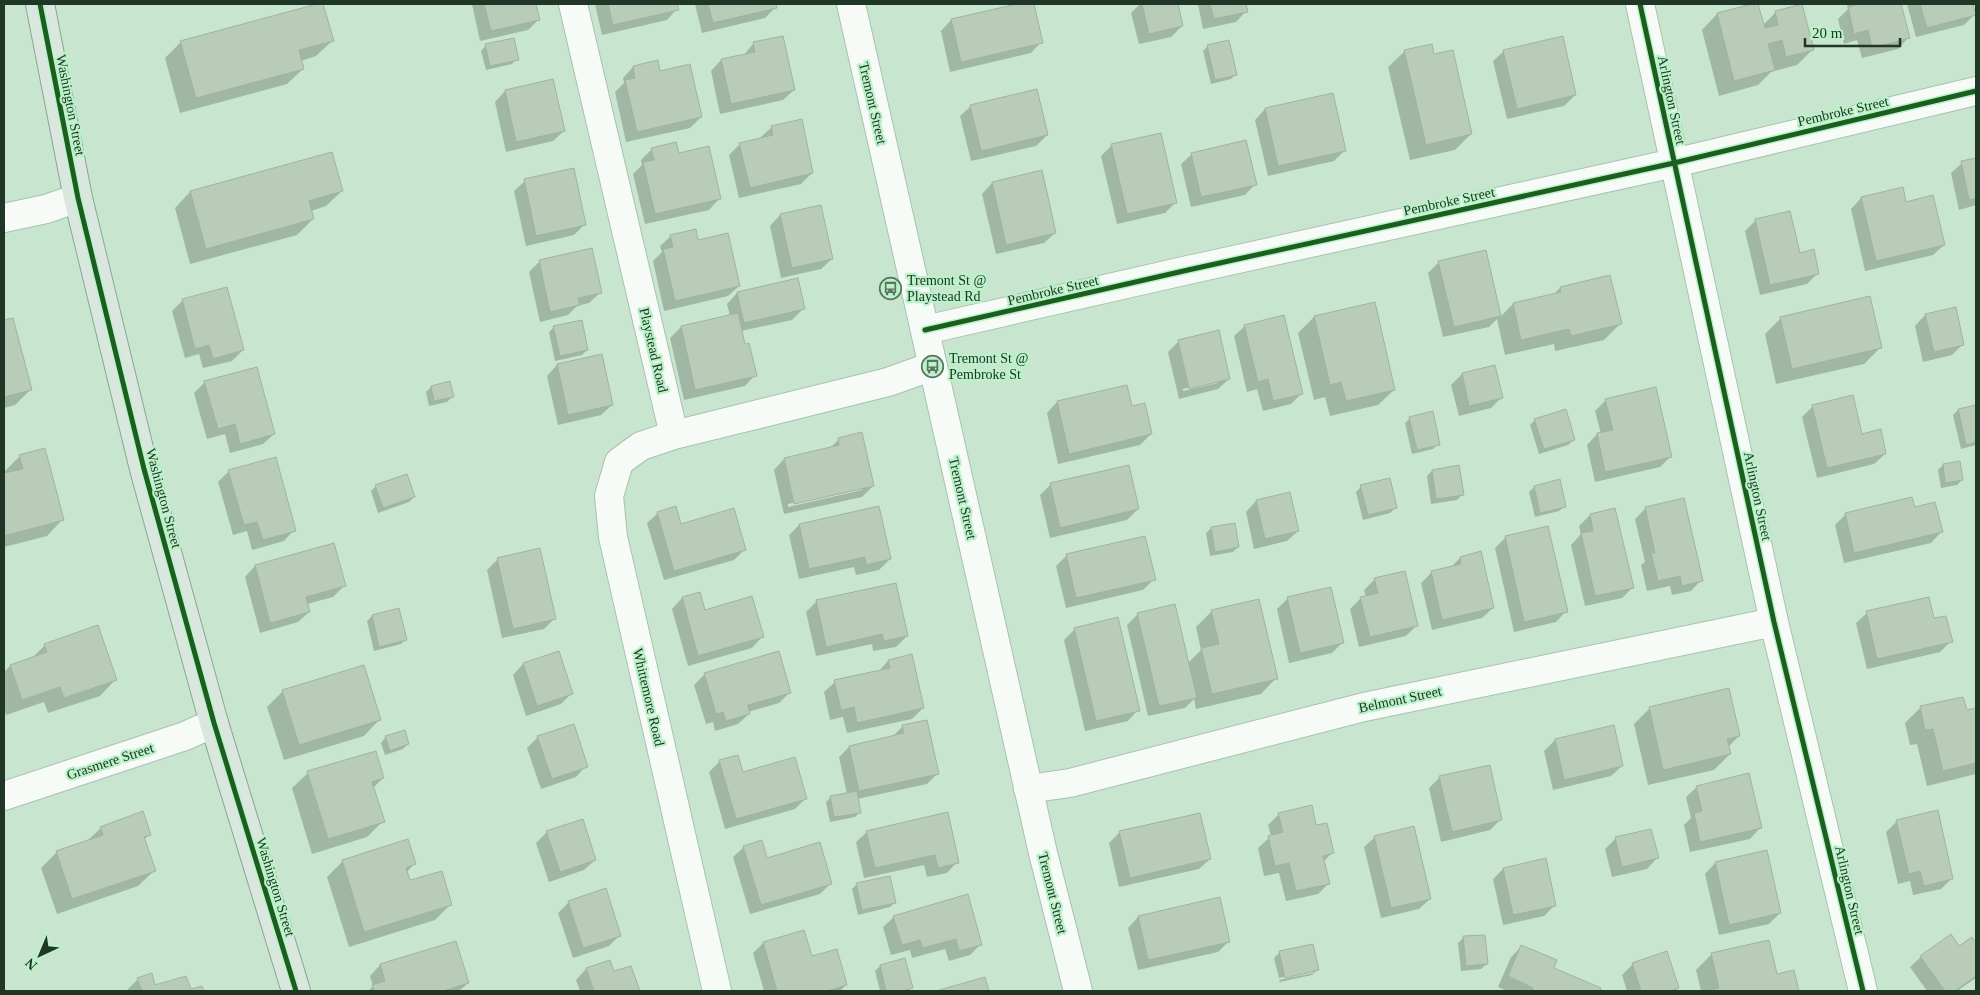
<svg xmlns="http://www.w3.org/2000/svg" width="1980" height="995" viewBox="0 0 1980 995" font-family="'Times New Roman',serif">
<rect width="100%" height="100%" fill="#c8e5cf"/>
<path fill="#0003" fill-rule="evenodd" d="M322,4L332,41L316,56L301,61L303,69L287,84L180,113L165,58L181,42Z
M472,4H535L539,19L528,30L480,41Z
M595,4H676L677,9L667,20L602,35Z
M695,4H774L775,8L765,18L702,33Z
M1022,4H1033L1041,42L1031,53L950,72L941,31L951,20Z
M1140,4H1176L1182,26L1171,37L1139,44L1131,13Z
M1198,4H1245L1246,11L1236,22L1203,29Z
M1757,4L1763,25L1776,12L1812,50L1797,65L1771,72L1758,85L1719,96L1702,30L1717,14Z
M1847,4H1899L1908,38L1898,49L1862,58L1857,40L1844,44L1838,19L1848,9Z
M1907,4H1971L1974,15L1964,25L1916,37Z
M782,37L794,90L783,100L720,114L711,71L721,60L743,56L753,44Z
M486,45L517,59L512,64L486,70L481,51Z
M1208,46L1236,74L1231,79L1211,84L1203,51Z
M1431,46L1433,56L1471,134L1455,150L1410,160L1388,67L1404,52Z
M1504,51L1575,95L1564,106L1507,119L1493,61Z
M633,67L660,73L701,117L690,128L626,142L615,92L624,83L623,78Z
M505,91L564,131L553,141L506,152L495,102Z
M1332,94L1345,150L1334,161L1268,176L1255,120L1265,109Z
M971,106L1047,135L1036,146L971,161L960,116Z
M772,127L812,173L801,184L739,198L729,155L740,144L762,139L761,137Z
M1112,145L1175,203L1165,213L1117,224L1101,156Z
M652,149L719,199L709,210L645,224L633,174L642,165L641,160Z
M1192,154L1255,184L1245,195L1191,207L1181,164Z
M1976,159V205L1959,210L1951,173L1962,163Z
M1041,172L1055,233L1044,243L996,254L982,194L992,183Z
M525,181L585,224L574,235L526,246L514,191Z
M342,191L326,206L311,211L313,219L297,235L190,264L175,208L190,192Z
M1861,198L1905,203L1944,245L1933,255L1865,271L1851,209Z
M780,215L832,259L821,269L781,278L770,226Z
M1755,221L1799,254L1818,273L1807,284L1760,295L1745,231Z
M671,236L697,241L739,286L728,296L664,311L653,261L662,252L660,246Z
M1485,252L1500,317L1513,304L1553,295L1560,288L1620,324L1604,340L1555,351L1554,344L1505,355L1497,319L1489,327L1443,337L1428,273L1439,262Z
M540,261L600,293L589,303L577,306L568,315L540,322L529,272Z
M737,293L803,309L792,320L741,331L744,345L755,375L745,386L684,400L670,338L681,327L730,316L727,304Z
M183,300L243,350L232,361L203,368L199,354L185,358L172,311Z
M1374,304L1394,390L1378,405L1330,416L1325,397L1314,400L1298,333L1314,317Z
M1955,308L1963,344L1952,355L1923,362L1915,326L1925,315Z
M1781,318L1880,348L1864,364L1776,384L1765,334Z
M12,319L30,390L15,405L4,408V322Z
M1245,326L1301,394L1291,404L1263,411L1257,389L1247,392L1234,336Z
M554,327L587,350L582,355L555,361L549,332Z
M1179,341L1229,379L1218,389L1179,399L1168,352ZM1218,380V383L1183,391V389Z
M601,355L612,405L601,415L558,425L547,376L557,365Z
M1494,366L1501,398L1491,408L1459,416L1451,385L1462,374Z
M205,382L274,434L263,444L230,453L225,434L207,439L194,393Z
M431,387L452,397L447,402L429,406L426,392Z
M1606,400L1671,456L1660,467L1595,482L1587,445L1597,434H1601L1595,411Z
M1057,402L1131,408L1151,434L1140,445L1058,464L1047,413Z
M1813,406L1861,435L1885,454L1874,464L1817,478L1802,417Z
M1976,406V445L1961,449L1953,415L1958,410Z
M1410,418L1438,444L1433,449L1412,454L1405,423Z
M1535,420L1573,440L1568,445L1539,454L1530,425Z
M839,439L873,486L862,497L784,514L774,470L784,459L829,449ZM862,488V490L788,507V504Z
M20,456L62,520L47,536L4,547V472Z
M1943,465L1962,480L1957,485L1941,488L1938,470Z
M229,471L294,530L284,541L252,550L247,531L233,535L218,482Z
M1432,471L1463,494L1457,500L1431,504L1427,476Z
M1050,485L1138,509L1127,520L1050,538L1040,495Z
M376,486L414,497L409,502L378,513L371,491Z
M1361,487L1395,508L1390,513L1363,520L1356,492Z
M1534,487L1565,506L1559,511L1535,517L1529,492Z
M1683,500L1701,580L1691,591L1672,595L1670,586L1647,591L1641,565L1645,562L1635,519L1645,509Z
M1256,501L1298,531L1287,541L1254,549L1246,512Z
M1914,508L1941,532L1931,543L1844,563L1835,525L1846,514Z
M1614,510L1632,588L1622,598L1585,606L1571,545L1581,534L1579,526L1590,515Z
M658,513L680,525L744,550L734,560L664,580L647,523Z
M799,525L890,559L879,570L856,575L854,567L799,579L789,535Z
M1211,528L1238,547L1233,552L1210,556L1206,533Z
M1506,537L1566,611L1556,622L1514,632L1495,548Z
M333,545L344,586L333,597L307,604L309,612L298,622L260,633L245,577L255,566Z
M1067,555L1154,579L1143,590L1066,608L1056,566Z
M1460,558L1493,608L1482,618L1432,630L1421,583L1432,572L1450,568Z
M498,559L555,618L544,629L502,638L487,570Z
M1375,579L1417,625L1406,636L1359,647L1350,609L1361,598L1366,597L1364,590Z
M682,598L705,611L762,637L752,648L688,666L672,609Z
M1288,598L1343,642L1332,653L1289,663L1277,609Z
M817,601L907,636L896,647L873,651L872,644L816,656L806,612Z
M1212,611L1276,678L1261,694L1196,709L1194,699L1185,708L1148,716L1127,625L1138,614L1187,664L1201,650L1196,627Z
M1867,613L1933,620L1951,641L1940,652L1867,669L1856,623Z
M372,616L406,639L401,644L374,651L367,621Z
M1075,629L1138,710L1128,721L1085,731L1064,640Z
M45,645L115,680L100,696L48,713L44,702L6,715L4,708V672L10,666L31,659Z
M558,653L571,694L561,704L526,716L513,675L523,664Z
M888,661L923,708L912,719L847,733L843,717L830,720L824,692L835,682L878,672Z
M705,674L790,692L779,703L748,712L749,714L738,724L715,731L713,722L706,724L694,685Z
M283,691L379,720L364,736L284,760L267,707Z
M1921,707L1966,712L1976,710V774L1927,786L1917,744L1910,745L1905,723Z
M1650,708L1739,736L1728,747L1730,754L1714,770L1648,785L1634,724Z
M903,726L938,773L927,784L857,799L860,812L855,817L830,822L826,802L831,797L847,794L839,757L849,747L892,737Z
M1613,727L1622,766L1611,776L1553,790L1544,751L1555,740Z
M386,737L408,744L403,749L385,755L381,743Z
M538,737L586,766L576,777L541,789L527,748Z
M720,761L742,774L806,798L795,809L725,829L709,772Z
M308,773L383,778L373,788L383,821L367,837L312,854L292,788Z
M1440,777L1501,819L1490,830L1441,842L1429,788Z
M1697,787L1760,828L1750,839L1690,852L1684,825L1691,818L1686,797Z
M1279,814L1315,826L1332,853L1323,862L1328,884L1318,894L1286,901L1279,873L1264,876L1258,848L1271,836L1268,825Z
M1897,821L1952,878L1941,889L1913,895L1910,881L1898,884L1886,832Z
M101,828L150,834L144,840L154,871L138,886L57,914L41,868L57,852L86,842Z
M547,832L595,860L584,870L549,882L536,843Z
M867,832L957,862L947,873L927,877L924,865L864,878L856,842Z
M1120,832L1210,859L1199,869L1119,887L1109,843Z
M1375,837L1430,899L1419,909L1381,918L1364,847Z
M1616,838L1657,858L1647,869L1612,877L1605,849Z
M744,847L766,859L831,883L820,894L750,914L733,857Z
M343,861L414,864L406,873L409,882L451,904L435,920L349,947L327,877Z
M1715,863L1780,913L1769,924L1719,935L1705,874Z
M1503,869L1555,905L1544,916L1503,925L1493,879Z
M857,884L895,902L890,907L858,915L852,889Z
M569,902L620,935L609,946L573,958L558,913Z
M894,917L981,944L970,955L949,961L945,949L912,958L910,950L891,955L883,927Z
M1138,917L1229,941L1218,952L1138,970L1128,928Z
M1463,938L1487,964L1481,969L1461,971L1458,943Z
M1971,939L1976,946V978L1957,991H1927L1910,967L1921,957L1959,947Z
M763,943L811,958L846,985L840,991H764L753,953Z
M1312,945L1317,970L1312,975L1280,982L1279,980L1313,973V970L1279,978L1274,958L1279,953Z
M1522,946L1552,968L1600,989L1599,991H1507L1498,987L1511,957Z
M1712,954L1776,975L1793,972L1798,991H1701L1696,970Z
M1633,964L1678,988L1674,991H1627L1622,975Z
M380,965L468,983L459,991H368L373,986L370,976Z
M880,966L911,988L908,991H880L875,971Z
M630,967L638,991H580L576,980L586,969L614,973Z
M186,977L190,991L201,988L202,991H126L138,979L155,987Z"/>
<path fill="#b8ccb8" stroke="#a0b3a0" d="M317,4H323L334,41L299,50L304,69L196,98L180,41Z
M484,4H536L540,20L491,31Z
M608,4H677L679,10L613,25Z
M708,4H776L777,8L713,23Z
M1017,4H1034L1043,43L961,62L951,19Z
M1142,4H1178L1183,26L1149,34Z
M1210,4H1246L1248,12L1214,19Z
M1752,4H1758L1765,28L1778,25L1775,11L1802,4L1814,50L1786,57L1782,40L1768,44L1775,70L1734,81L1717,13Z
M1860,4H1901L1910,38L1872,48L1868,30L1854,34L1848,7Z
M1920,4H1973L1976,15L1927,28Z
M783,36L795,90L731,104L721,59L755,52L753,42Z
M1563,36L1576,95L1517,109L1503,50Z
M514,38L519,60L490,66L485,44Z
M1229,40L1237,75L1215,80L1207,45Z
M1432,44L1434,54L1453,50L1472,134L1426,145L1404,50Z
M658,60L660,71L690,64L702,117L637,132L625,80L635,78L633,66Z
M553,79L565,131L516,142L505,90Z
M1037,89L1048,135L981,151L970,105Z
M1333,93L1346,151L1278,166L1265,108Z
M802,119L813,173L750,188L739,143L773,135L771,126Z
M1161,133L1177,203L1127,214L1111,144Z
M1246,140L1257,185L1201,197L1191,153Z
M676,142L679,153L709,146L721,199L655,214L643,162L654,160L651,148Z
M332,152L343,191L309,201L314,219L206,249L190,191Z
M1976,158V198L1969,200L1961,161Z
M574,168L586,225L536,236L524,179Z
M1042,170L1056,233L1006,245L992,182Z
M1903,187L1906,202L1933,195L1945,245L1876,261L1861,197Z
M821,205L833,259L792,268L780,214Z
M1790,211L1800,253L1814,249L1819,274L1770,285L1755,219Z
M696,229L698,240L728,233L740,286L675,301L663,249L673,247L670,235Z
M592,248L602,293L578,298L580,305L550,312L539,260Z
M1486,250L1501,316L1454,327L1438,261Z
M1610,275L1622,324L1571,336L1569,329L1521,340L1513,303L1561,292L1560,287Z
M798,278L805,309L744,323L737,292Z
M227,287L244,350L213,359L209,345L195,349L182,299Z
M1870,296L1882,348L1792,369L1780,317Z
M1375,302L1395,390L1346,401L1341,382L1330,385L1314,316Z
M1956,307L1964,345L1934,352L1925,314Z
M738,313L745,344L749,343L757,376L695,390L681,326Z
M1284,315L1303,394L1273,401L1268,379L1258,382L1244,325Z
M13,318L32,390L4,397V320Z
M582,320L588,350L560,356L553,326Z
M1219,330L1230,379L1189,389L1178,340Z
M602,354L613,405L568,415L557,364Z
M1495,365L1503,398L1469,406L1462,373Z
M257,367L275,434L240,444L235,424L218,429L204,381Z
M450,381L454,397L434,401L431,386Z
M1127,385L1132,406L1145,403L1152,434L1069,454L1057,401Z
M1656,387L1672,457L1605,472L1597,433L1613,430L1605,399Z
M1853,395L1862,434L1881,429L1886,454L1827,468L1812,405Z
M1976,405V442L1966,445L1958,409Z
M1566,409L1575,440L1544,449L1534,419Z
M1433,411L1440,445L1417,450L1409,417Z
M862,432L874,486L794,504L784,458L839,445L838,438Z
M45,448L64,520L4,536V473L23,469L19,455Z
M276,457L296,531L263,540L257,522L244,525L228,470Z
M1960,461L1963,480L1945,483L1943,464Z
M1129,465L1139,509L1060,528L1050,483Z
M1459,465L1464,495L1436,499L1432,470Z
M407,474L415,497L383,508L375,485Z
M1390,478L1397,508L1368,515L1360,485Z
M1560,479L1566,507L1540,513L1534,486Z
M1290,492L1299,531L1265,539L1256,500Z
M1912,497L1915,507L1935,502L1943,532L1854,553L1845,513Z
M1684,498L1703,581L1682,586L1680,576L1658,581L1651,553H1655L1645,507Z
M676,506L681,524L734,508L746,550L674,571L657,512Z
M879,506L891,559L866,565L865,557L809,569L799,524Z
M1615,508L1634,588L1595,596L1581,533L1593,531L1590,514Z
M1235,523L1239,547L1215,552L1211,527Z
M1548,526L1568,612L1524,622L1505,536Z
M1145,536L1156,580L1076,598L1066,554Z
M334,543L346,586L306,597L310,612L270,623L255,565Z
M540,548L556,619L513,629L497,558Z
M1481,551L1494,608L1442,620L1431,571L1461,564L1460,557Z
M1405,571L1418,626L1370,637L1360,597L1378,593L1374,578Z
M896,583L908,636L884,641L882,634L826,647L816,600Z
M1331,587L1344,643L1300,653L1287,597Z
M700,592L705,610L752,596L764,637L698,656L682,597Z
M1929,597L1934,618L1946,616L1953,642L1877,659L1866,611Z
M1259,599L1278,679L1212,694L1201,648L1219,644L1211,610Z
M1175,604L1197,698L1159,706L1137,613Z
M399,608L407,640L379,647L372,615Z
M1118,617L1140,711L1096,721L1074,628Z
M98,625L117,680L64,698L60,687L22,700L10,665L47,652L44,644Z
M559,651L573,694L537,706L523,663Z
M779,651L791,693L748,705L750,714L726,721L723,712L716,714L704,673Z
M912,654L924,708L857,723L854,707L841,710L834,680L890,668L888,660Z
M364,665L381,720L299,745L282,690Z
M1729,688L1740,736L1727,739L1731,754L1663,770L1649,707Z
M1963,697L1967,710L1976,708V763L1943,771L1933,729L1925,730L1920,706Z
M927,720L939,774L859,791L849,746L904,733L902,725Z
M574,724L588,767L552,779L537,736Z
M1614,725L1623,766L1564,780L1555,739Z
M405,730L409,744L390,751L385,736Z
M376,751L384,778L372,782L385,822L328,839L307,771Z
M738,755L743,772L795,757L807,799L736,819L719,760Z
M1490,765L1502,820L1452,832L1439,776Z
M1749,773L1762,828L1700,842L1694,813L1702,811L1696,786Z
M857,791L861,813L834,817L830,796Z
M1312,805L1316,825L1327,823L1334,853L1323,856L1330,884L1296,891L1289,863L1275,866L1268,836L1283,832L1278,813Z
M1938,810L1953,879L1924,886L1920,871L1909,874L1896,820Z
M143,811L151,835L144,837L156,871L72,899L56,851L103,835L100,827Z
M948,812L959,863L938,868L935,855L875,868L866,831Z
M1200,813L1211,859L1130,878L1119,831Z
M583,819L596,860L560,872L546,831Z
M1414,826L1431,899L1391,908L1374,836Z
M1651,829L1659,858L1622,867L1615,837Z
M408,839L416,864L406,868L410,880L442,871L452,905L364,932L342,860Z
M762,840L767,858L820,842L832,884L761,905L743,846Z
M1767,850L1781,913L1729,925L1715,862Z
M1546,858L1556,906L1513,915L1503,868Z
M890,876L896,903L862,910L856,883Z
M606,888L621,936L583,948L568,901Z
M968,894L982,945L959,951L956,939L923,948L920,940L902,945L893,916Z
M1220,897L1230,942L1148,960L1138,916Z
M804,930L812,956L837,949L847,985L827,991H777L763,942Z
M1951,934L1959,946L1972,937L1976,943V976L1955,991H1945L1920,956Z
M1485,935L1488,964L1466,966L1463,936Z
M1769,940L1777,974L1794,970L1799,991H1704L1719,988L1711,953Z
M456,941L469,983L443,991H374L372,985L385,981L380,964Z
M1313,944L1319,970L1285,978L1279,951Z
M1521,945L1557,960L1554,968L1601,988L1600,991H1532L1533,988L1508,976Z
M1667,951L1679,988L1670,991H1641L1632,963Z
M905,958L913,988L902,991H886L880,965Z
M610,960L614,971L631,966L640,991H594L586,968Z
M152,973L155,985L186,976L191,989L202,986L204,991H142L137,978Z
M985,977L989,991H936Z"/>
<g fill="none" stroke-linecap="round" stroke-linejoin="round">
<defs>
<path id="street" d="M573,4L674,435
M1640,4L1774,622L1863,991
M4,218L46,209L78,198
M925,330L1188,270L1674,163L1976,91
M1028,789L1070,783L1364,707L1774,622
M4,796L185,736L214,723
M717,991L613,537L609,496L619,462L641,446L674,435L888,382L933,366"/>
<path id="secondary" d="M851,4L1043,853L1078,991"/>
<path id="primary" d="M40,4L78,198L144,469L214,723L296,991"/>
</defs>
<use href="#street" stroke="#aac1b0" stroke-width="30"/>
<use href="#secondary" stroke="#aac1b0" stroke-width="30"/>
<use href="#primary" stroke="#8aa692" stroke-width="30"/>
<use href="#street" stroke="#f7fbf8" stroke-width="28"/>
<use href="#secondary" stroke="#f7fbf8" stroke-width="28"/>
<use href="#primary" stroke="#dae7de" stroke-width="28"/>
<defs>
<path id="cycleway" d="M40,4L78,198L144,469L214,723L296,991
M1640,4L1774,622L1863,991
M925,330L1188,270L1674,163L1976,91"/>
</defs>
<use href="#cycleway" stroke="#bbf2c9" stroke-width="8"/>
<use href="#cycleway" stroke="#1b5e20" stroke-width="5"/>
</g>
<defs>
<symbol id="bus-ring" viewBox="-11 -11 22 22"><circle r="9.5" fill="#bbf2c9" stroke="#5b7361" stroke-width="1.5"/><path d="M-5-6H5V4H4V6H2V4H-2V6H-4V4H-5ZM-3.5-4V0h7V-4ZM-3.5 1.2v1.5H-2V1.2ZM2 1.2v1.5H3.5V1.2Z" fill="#5b7361"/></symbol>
</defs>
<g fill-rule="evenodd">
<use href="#bus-ring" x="878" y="276" width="25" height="25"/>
<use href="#bus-ring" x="920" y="354" width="25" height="25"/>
</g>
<g text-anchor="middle" stroke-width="4.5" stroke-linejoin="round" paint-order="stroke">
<g font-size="14" fill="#203626" stroke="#bbf2c9">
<text transform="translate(1672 100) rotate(78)" y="5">Arlington Street</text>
<text transform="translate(873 103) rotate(77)" y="5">Tremont Street</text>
<text transform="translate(71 105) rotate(79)" y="5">Washington Street</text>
<text transform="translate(1843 111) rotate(-13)" y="5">Pembroke Street</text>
<text transform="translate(1449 201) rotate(-12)" y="5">Pembroke Street</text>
<text transform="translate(1053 290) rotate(-13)" y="5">Pembroke Street</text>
<text transform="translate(654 350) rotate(77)" y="5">Playstead Road</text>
<text transform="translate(1758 496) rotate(78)" y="5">Arlington Street</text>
<text transform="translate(164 498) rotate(75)" y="5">Washington Street</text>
<text transform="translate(963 498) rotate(77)" y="5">Tremont Street</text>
<text transform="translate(649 697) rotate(77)" y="5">Whittemore Road</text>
<text transform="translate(1400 699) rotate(-12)" y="5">Belmont Street</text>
<text transform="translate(110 761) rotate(-18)" y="5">Grasmere Street</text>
<text transform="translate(276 887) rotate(73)" y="5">Washington Street</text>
<text transform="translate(1850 890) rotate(77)" y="5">Arlington Street</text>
<text transform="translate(1053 893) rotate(76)" y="5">Tremont Street</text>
</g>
<g font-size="14" fill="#203626" stroke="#bbf2c9" text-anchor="start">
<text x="907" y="285">Tremont St @<tspan x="907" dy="16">Playstead Rd</tspan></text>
<text x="949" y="363">Tremont St @<tspan x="949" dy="16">Pembroke St</tspan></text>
</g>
</g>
<rect width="1980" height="995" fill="none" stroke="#203626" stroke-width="10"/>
<g transform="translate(40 955) rotate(224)" stroke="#bbf2c9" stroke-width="4" paint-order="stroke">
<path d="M0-4L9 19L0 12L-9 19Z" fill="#203626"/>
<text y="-8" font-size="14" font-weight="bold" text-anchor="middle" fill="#203626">N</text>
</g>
<path d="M1805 38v8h95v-8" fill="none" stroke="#203626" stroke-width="2.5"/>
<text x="1812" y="38" font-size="15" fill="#203626" stroke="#bbf2c9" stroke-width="4" paint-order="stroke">20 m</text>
</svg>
